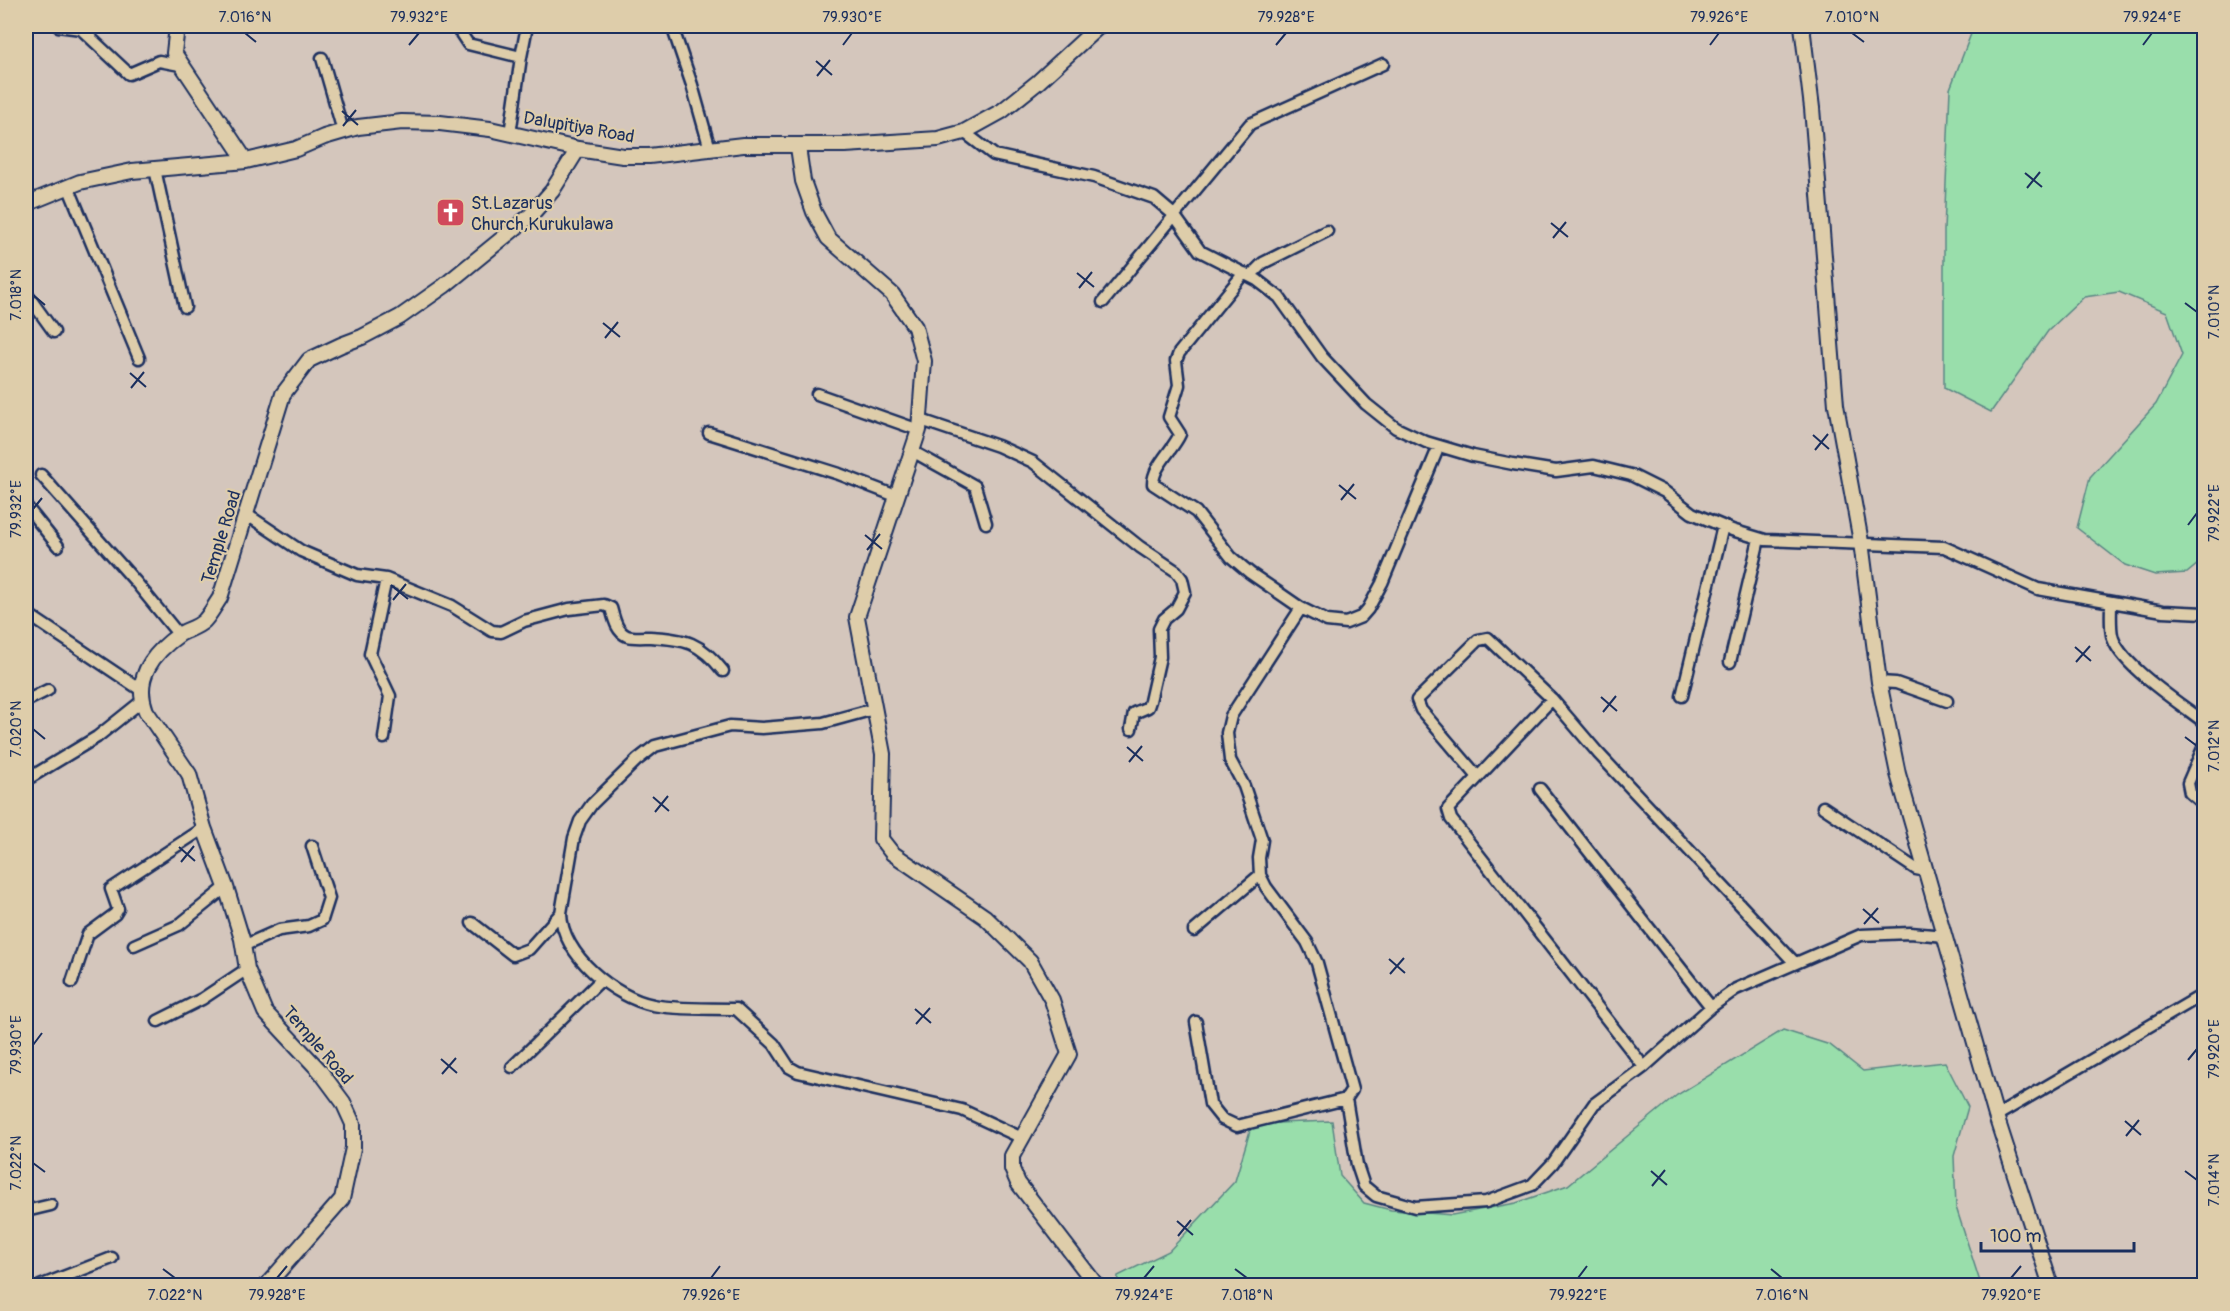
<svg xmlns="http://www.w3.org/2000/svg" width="2230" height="1311" viewBox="0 0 2230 1311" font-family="Pangolin,sans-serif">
<rect width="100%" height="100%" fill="#d4c6bc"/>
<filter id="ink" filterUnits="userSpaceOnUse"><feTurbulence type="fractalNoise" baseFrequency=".0167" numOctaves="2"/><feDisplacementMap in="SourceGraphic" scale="12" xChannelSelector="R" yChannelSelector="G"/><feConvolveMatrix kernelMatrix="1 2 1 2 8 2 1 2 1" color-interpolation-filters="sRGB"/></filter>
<g filter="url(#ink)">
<path fill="#99deab" stroke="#5a8684" stroke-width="1.5" d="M1974,26H2204V559L2187,573L2155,575L2125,565L2077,528L2090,477L2156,404L2182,355L2167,312L2119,292L2084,297L2048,331L1991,412L1944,388V230L1950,89Z
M1783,1030L1830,1045L1863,1071L1945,1062L1968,1107L1954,1156L1956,1207L1981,1285L1117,1286L1118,1276L1169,1251L1235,1181L1252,1124L1332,1121L1340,1176L1364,1203L1391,1210L1452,1215L1516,1203L1568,1185L1677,1095Z"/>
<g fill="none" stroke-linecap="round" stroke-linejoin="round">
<defs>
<path id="street" d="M58,26L81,29L129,74L159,61L180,65
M456,26L468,44L521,57L510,134
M672,26L692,85L710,149
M521,57L527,26
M322,58L343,131
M964,132L994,155L1094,177L1154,198L1174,215L1200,251L1257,280L1279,297L1322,357L1366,404L1396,428L1426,442L1473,456L1513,464L1556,471L1594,466L1631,475L1665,492L1692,513L1732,530L1765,540L1944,547L2038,589L2163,611L2204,613
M155,169L185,307
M68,186L139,358
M1244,273L1179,353L1176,361L1179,385L1169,417L1180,434C1173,450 1153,466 1153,484L1196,512L1231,557L1250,573L1301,608L1327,621L1346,623L1361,617L1368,609L1382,583L1439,446
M1250,276L1263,263L1327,231
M26,293L54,332
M1103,302L1250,124L1383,64
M817,394L919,430
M921,420L998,446L1033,462L1140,547L1176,571L1182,579L1185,592L1176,609L1164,619L1159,629L1160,657L1150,701L1148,707L1134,713L1131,729
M709,433L839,474L896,496
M912,451L975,486L986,523
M41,475L135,581L179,635
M26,506L58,546
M246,514L301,551L357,575L386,579L452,606L492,631L501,632L524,621L569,609L604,605L611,608C614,618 616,631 627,636C633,638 644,637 650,637C686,639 700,642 723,671
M2111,602C2111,613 2110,625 2112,635C2117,663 2181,704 2204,722
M26,613L141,690
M1730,662L1759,539
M1879,682L1896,683L1947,701
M1682,696L1723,526
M1552,699L1448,809L1451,819L1644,1067
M26,701L48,690
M874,709L823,723L762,728L730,726L655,746L637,760L592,804L580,821L574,838L561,913C561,954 615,998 653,1005C676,1010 712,1008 736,1009L774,1044L789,1067L798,1072L962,1110L1022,1138
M384,738L390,696L370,654L386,579
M2204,746L2188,783L2190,793L2204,805
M1478,777L1421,710L1417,700L1478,640L1488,638L1552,699L1598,753L1794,962
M26,780L97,737L142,701
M1540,789L1711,1007
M1823,807L1916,869L1926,871
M472,923L513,955L529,949L561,913
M1194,931L1260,875
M134,945L179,925L226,887
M243,946L279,930L309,926L322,920L329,898L312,846
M72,982L88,934L115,914L118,909L111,889L204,828
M158,1021L202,999L247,969
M1196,1022L1210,1104L1222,1119L1237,1126L1346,1099L1352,1090L1317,963L1307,942L1266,887L1260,875L1259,858L1262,840L1244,786L1230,760L1227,733L1231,716L1301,608
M512,1067L601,980
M1346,1099L1357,1165L1364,1186L1376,1196L1415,1207L1486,1202L1532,1185L1553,1163L1594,1104L1644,1067L1711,1007L1736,989L1861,935L1910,933L1945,936
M1996,1116L2204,994
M26,1211L51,1205
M40,1286L112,1258"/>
<path id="secondary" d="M177,26L174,53L246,161
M1802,26L1812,108L1836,405L1861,542L1879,682L1898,774L1996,1116L2051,1286
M798,147L803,181L814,212L828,238L892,294L915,327L924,361L919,430L857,617L883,754L881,839L892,853L985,917L1030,961L1052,1000L1069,1054L1012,1156V1169L1018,1183L1097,1286
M26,204L80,182L132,171L246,161L296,149L324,137L358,127L402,122L440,123L490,129L578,149L623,156H649L743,145H845L938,139L964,132L1002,111L1038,82L1099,26
M266,1286L342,1199L353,1148V1124L343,1102L320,1071L265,1012L247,969L242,939L226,887L204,828L189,774L146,711C133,678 153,653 180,634C187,630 198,627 204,621C210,615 215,605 220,598L283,394L309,360L341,345L362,337L400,317L444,286L530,216L552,191L578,149"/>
</defs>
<use href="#street" stroke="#1b2f5e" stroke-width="15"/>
<use href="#secondary" stroke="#1b2f5e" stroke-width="18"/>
<use href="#street" stroke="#decdaa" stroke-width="10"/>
<use href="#secondary" stroke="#decdaa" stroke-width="14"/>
</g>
</g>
<path fill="none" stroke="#1b2f5e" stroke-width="2" d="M245,33L256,42M1852,33L1864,42M409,45L419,33M843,45L852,33M1276,45L1286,33M1710,45L1719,33M2143,45L2152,33M816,61L832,75M817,76L830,60M342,111L358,125M343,126L356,110M2025,173L2042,187M2027,188L2040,172M1551,223L1568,237M1553,238L1566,222M1077,273L1094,287M1079,288L1092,272M33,295L45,305M2185,303L2197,312M603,323L620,337M605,338L618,322M130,373L146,387M131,388L144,372M1813,435L1829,449M1815,450L1828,434M1339,485L1356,499M1341,500L1354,484M33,509L42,498M2188,525L2197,513M865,535L882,549M867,550L880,534M391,585L408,599M393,600L406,584M2075,647L2091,661M2076,662L2090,646M1601,697L1617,711M1603,712L1616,696M33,729L45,739M2185,737L2197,746M1127,747L1143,761M1129,762L1142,746M653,797L669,811M655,812L668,796M179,847L195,861M181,862L194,846M1863,909L1879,923M1864,924L1878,908M1389,959L1405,973M1390,974L1404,958M915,1009L931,1023M916,1024L930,1008M33,1045L42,1033M441,1059L457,1073M2188,1060L2197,1049M442,1074L456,1058M2125,1121L2141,1135M2126,1136L2139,1120M33,1163L45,1172M1651,1171L1667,1185M2185,1171L2197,1180M1652,1186L1665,1170M1177,1221L1193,1235M1178,1236L1191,1220M163,1269L175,1278M1235,1269L1247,1278M1771,1269L1782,1278M277,1278L287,1266M711,1278L720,1266M1144,1278L1154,1266M1578,1278L1587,1266M2011,1278L2021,1266"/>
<defs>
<symbol id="church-square" viewBox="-11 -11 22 22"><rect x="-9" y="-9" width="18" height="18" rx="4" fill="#d1495b" stroke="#decdaa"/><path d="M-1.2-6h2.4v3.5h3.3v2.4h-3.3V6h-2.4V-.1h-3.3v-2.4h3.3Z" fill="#fff"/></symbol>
</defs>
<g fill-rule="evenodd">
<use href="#church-square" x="434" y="196" width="33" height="33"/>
</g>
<g text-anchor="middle" stroke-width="4.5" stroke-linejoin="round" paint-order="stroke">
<g font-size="18" fill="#1b2f5e" stroke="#decdaa">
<text transform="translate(579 127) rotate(10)" y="6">Dalupitiya Road</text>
<text transform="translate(221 537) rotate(-73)" y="6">Temple Road</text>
<text transform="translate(318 1045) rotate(49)" y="6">Temple Road</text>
</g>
<g font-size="18" fill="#1b2f5e" stroke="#decdaa" text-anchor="start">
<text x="471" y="209">St.Lazarus<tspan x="471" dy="21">Church,Kurukulawa</tspan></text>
</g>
</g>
<rect width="2230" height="1311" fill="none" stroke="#decdaa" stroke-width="66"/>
<path d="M1981 1242v9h153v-9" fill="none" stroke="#1b2f5e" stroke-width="3"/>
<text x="1990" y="1242" font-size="18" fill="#1b2f5e" stroke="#decdaa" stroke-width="4.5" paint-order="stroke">100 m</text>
<rect x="33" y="33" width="2164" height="1245" fill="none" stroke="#1b2f5e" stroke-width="2"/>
<g font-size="15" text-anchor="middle" fill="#1b2f5e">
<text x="245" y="22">7.016°N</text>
<text x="419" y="22">79.932°E</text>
<text x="852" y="22">79.930°E</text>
<text x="1286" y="22">79.928°E</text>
<text x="1719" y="22">79.926°E</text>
<text x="1852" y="22">7.010°N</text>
<text x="2152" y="22">79.924°E</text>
<text transform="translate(16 295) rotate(-90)" y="5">7.018°N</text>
<text transform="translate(2214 312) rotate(-90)" y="5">7.010°N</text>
<text transform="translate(16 509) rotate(-90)" y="5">79.932°E</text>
<text transform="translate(2214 513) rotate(-90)" y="5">79.922°E</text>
<text transform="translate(16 729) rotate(-90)" y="5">7.020°N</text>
<text transform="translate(2214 746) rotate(-90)" y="5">7.012°N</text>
<text transform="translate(16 1045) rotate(-90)" y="5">79.930°E</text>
<text transform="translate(2214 1049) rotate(-90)" y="5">79.920°E</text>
<text transform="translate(16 1163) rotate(-90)" y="5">7.022°N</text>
<text transform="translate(2214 1180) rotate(-90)" y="5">7.014°N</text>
<text x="175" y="1300">7.022°N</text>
<text x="277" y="1300">79.928°E</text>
<text x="711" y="1300">79.926°E</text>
<text x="1144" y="1300">79.924°E</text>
<text x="1247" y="1300">7.018°N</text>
<text x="1578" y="1300">79.922°E</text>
<text x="1782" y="1300">7.016°N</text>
<text x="2011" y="1300">79.920°E</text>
</g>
</svg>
